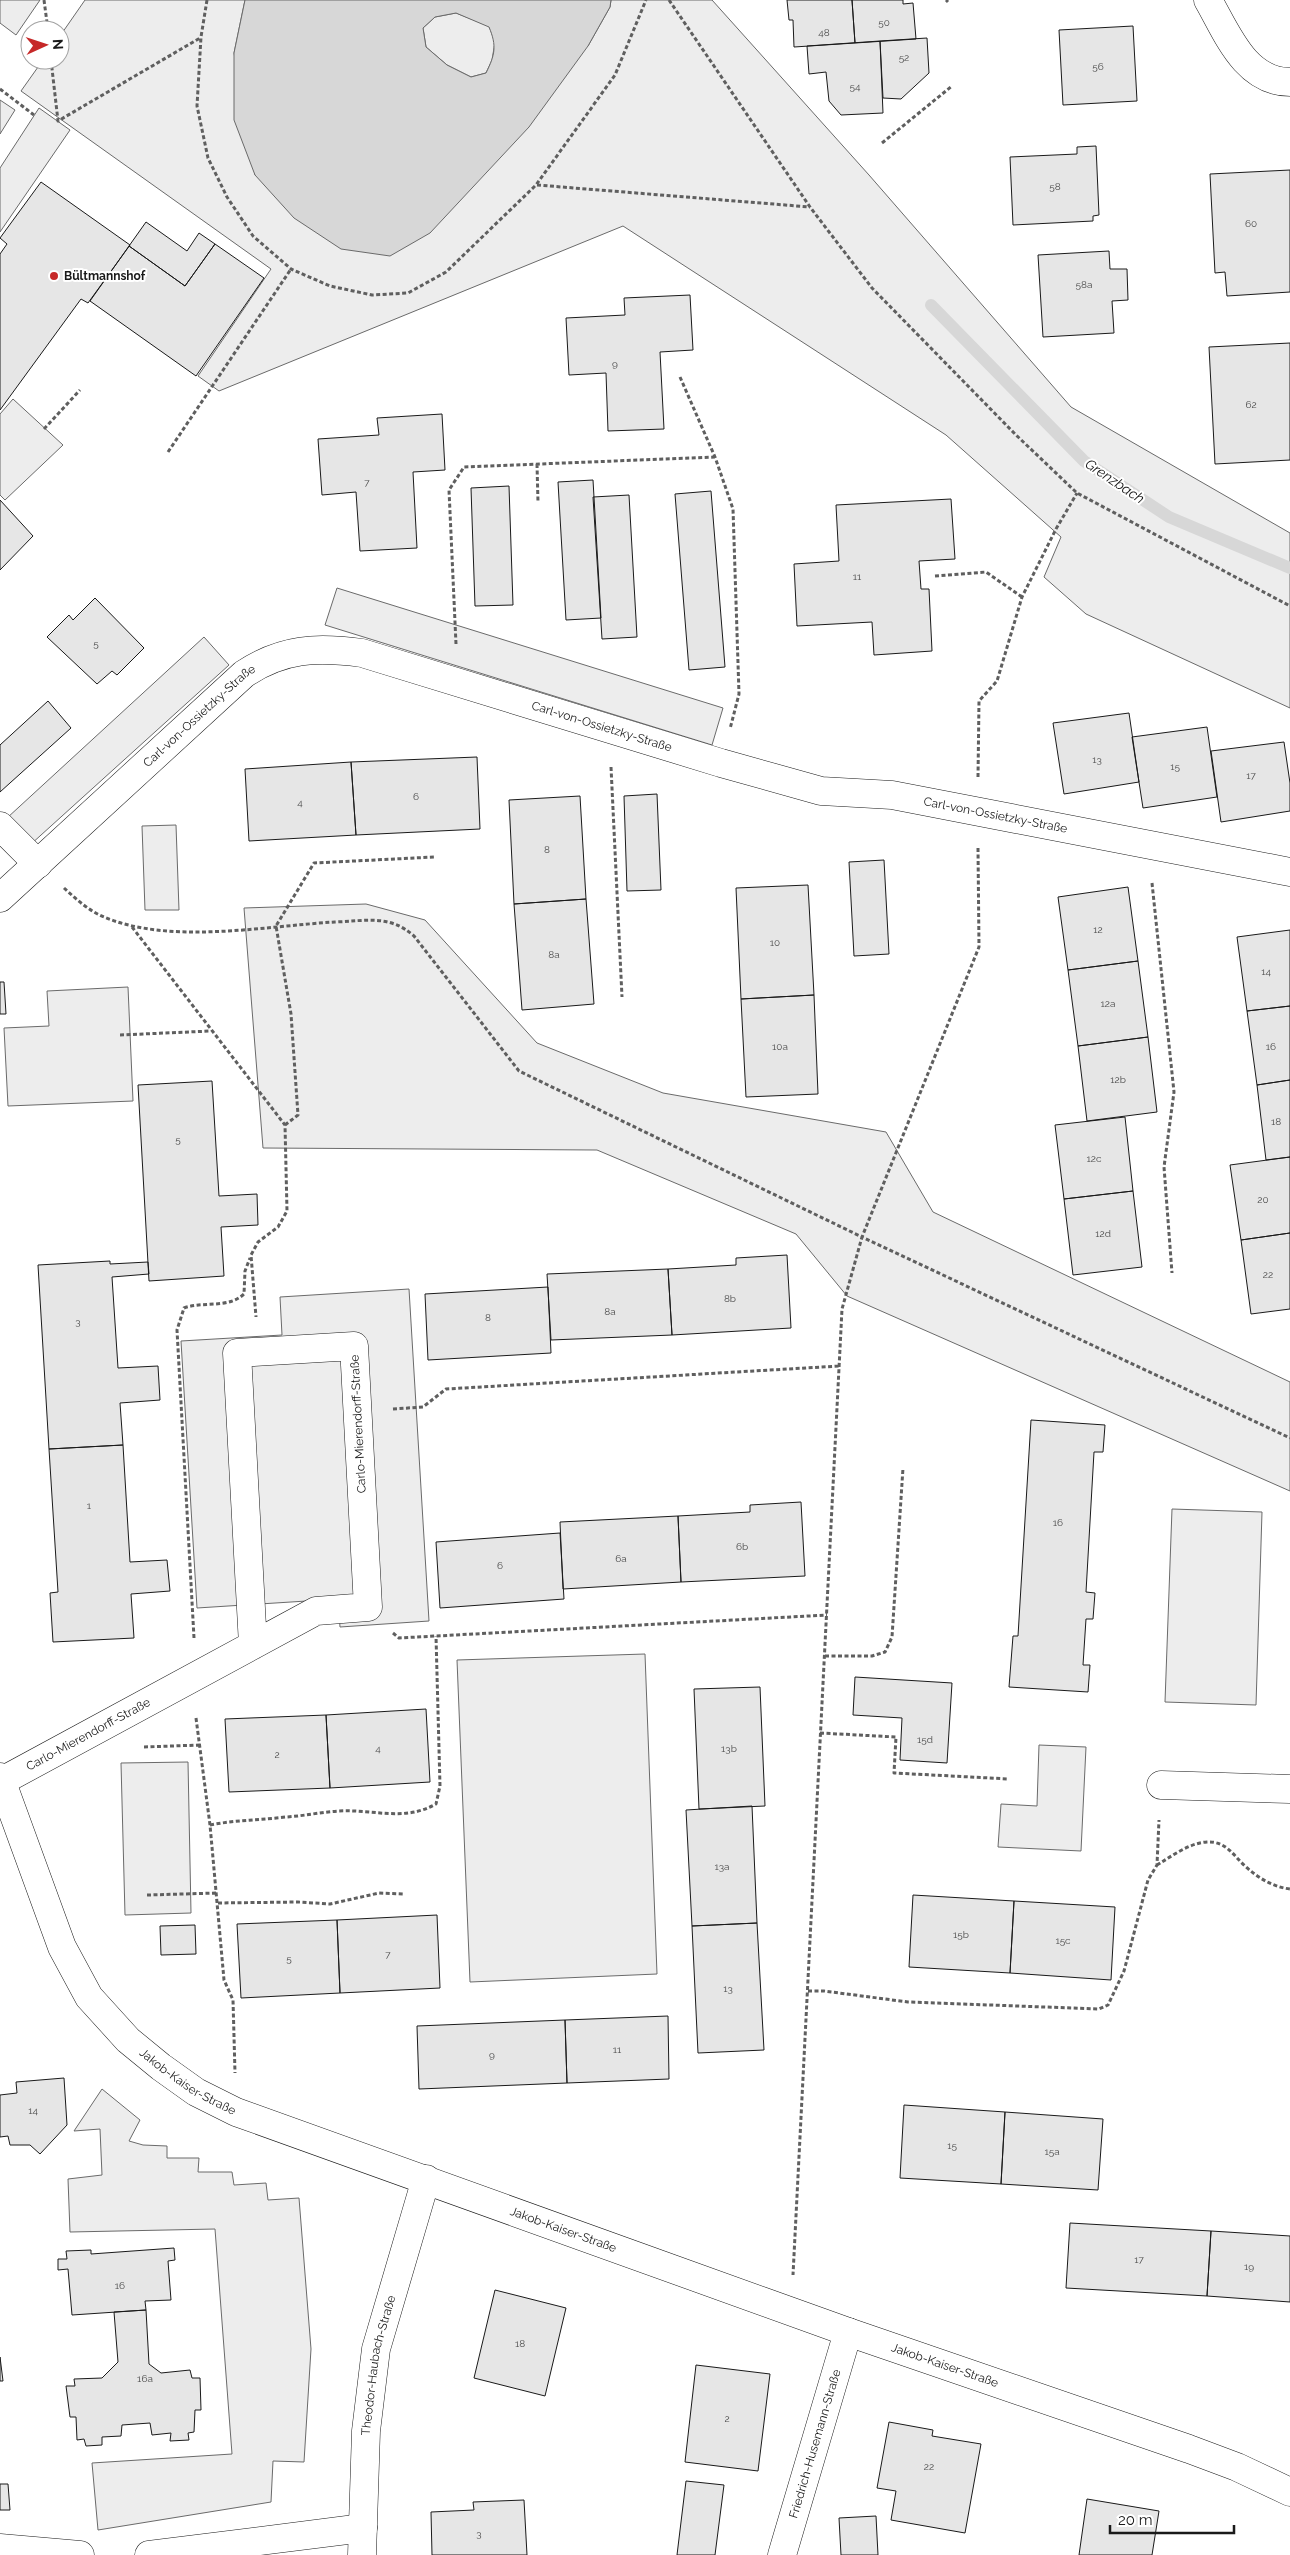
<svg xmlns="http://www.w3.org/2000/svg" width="1290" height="2555" viewBox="0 0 1290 2555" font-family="Raleway,sans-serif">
<rect width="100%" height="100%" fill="#fff"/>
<path fill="#ededed" stroke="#6a6a6a" d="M0,0H40L16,35L0,23Z
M85,0H245L234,53L255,175L588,46L610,7L611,0H712L869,175L1071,407L1290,533V708L1086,614L1044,577L1061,537L946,435L623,226L219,391L198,376L271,269L21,91L43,60H60V36Z
M456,13L489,26L495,42L492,60L486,73L471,77L447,65L426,47L423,28L435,17Z
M0,100L15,110L0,134Z
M39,108L70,130L0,232V168Z
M13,399L63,445L5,500L0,495V414Z
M337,588L723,708L712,745L325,625Z
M204,637L229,665L30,845L7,818Z
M176,825L179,910H145L142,826Z
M366,904L425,920L537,1043L663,1093L886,1132L933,1212L1290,1382V1491L847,1296L796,1234L597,1150L263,1148L244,908Z
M128,987L133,1101L8,1106L4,1028L49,1026L47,991Z
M409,1289L429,1621L340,1627L338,1599L197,1608L181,1341L282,1335L280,1297Z
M1172,1509L1262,1512L1256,1705L1165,1702Z
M645,1654L657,1974L470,1982L457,1660Z
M1039,1745L1086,1747L1081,1851L998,1847L1001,1804L1037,1806Z
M188,1762L191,1913L125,1915L121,1763Z
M102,2089L140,2120L129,2141L143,2145L167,2146V2158H199L198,2172H232L234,2185L266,2183L268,2200L299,2198L311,2349L304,2462L273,2461L271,2502L98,2530L92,2463L232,2454L215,2229L70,2232L68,2179L102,2175L100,2129L74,2131Z"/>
<path fill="#d7d7d7" stroke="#6a6a6a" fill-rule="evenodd" d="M245,0H611L610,7L588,46L529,127L430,233L390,256L341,249L294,218L255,175L234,120V53ZM456,13L489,27C497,46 495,55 486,73L471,77L447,65L426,47L423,28L435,17Z"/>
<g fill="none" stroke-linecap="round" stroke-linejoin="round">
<path stroke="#d7d7d7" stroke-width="12" d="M931,305L1084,461L1169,517L1290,568"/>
</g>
<path fill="#e6e6e6" stroke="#1a1a1a" d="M787,0H852L855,43L794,47L793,20H789Z
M852,0H903V4L913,3L916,39L855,43Z
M1133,26L1137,101L1063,105L1059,30Z
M927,38L929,73L901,99L883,98L880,41Z
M880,41L883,113L841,115L829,101L826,72L809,74L807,46Z
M1096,146L1099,215L1093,216V221L1013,225L1010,157L1077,154V147Z
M1290,170V292L1227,296L1225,272L1215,273L1210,174Z
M41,182L130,245L88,303L81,299L0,410V254L7,244L0,238Z
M146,222L187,251L199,233L215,244L185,286L129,246Z
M215,244L264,278L196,376L90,301L129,246L185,286Z
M1109,251L1110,269H1127L1128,300L1112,301L1114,333L1043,337L1038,255Z
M690,295L693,350L660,352L664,429L608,431L606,373L569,375L566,318L625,315L624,298Z
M1290,343V460L1215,464L1209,347Z
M442,414L445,470L413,472L417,548L360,551L356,492L322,495L318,439L379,435L377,418Z
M593,480L601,618L566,620L558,482Z
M509,486L513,605L475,606L471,488Z
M711,491L725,667L689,670L675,494Z
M629,495L637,637L602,639L593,497Z
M951,499L955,559L919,561L921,589H929L932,651L874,655L872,622L797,626L794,564L839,561L836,505Z
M0,500L33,536L0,570Z
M95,598L144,648L117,675L112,671L97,684L47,637L69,615L73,620Z
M48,701L71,728L0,792V745Z
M1129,713L1139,782L1064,794L1053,723Z
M1207,727L1217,797L1143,808L1132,737Z
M1284,742L1290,783V811L1221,822L1211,751Z
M477,757L480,829L356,835L351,762Z
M351,762L356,835L249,841L245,769Z
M657,794L661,890L627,891L624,796Z
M580,796L586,899L514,904L509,800Z
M884,860L889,954L854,956L849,862Z
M808,885L814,995L741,999L736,888Z
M1128,887L1138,961L1068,970L1058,897Z
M586,899L594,1004L522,1010L514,904Z
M1290,930V1006L1247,1011L1237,937Z
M1138,961L1148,1037L1078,1046L1068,970Z
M0,982H4L6,1014H0Z
M814,995L818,1094L746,1097L741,999Z
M1290,1006V1080L1257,1085L1247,1011Z
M1148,1037L1157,1112L1087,1121L1078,1046Z
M1290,1080V1157L1266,1160L1257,1085Z
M212,1081L219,1196L257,1194L258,1225L221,1227L224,1276L149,1281L138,1085Z
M1125,1117L1133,1191L1064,1199L1055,1125Z
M1290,1157V1233L1241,1240L1230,1165Z
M1133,1191L1142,1267L1073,1275L1064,1199Z
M1290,1233V1309L1251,1314L1241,1240Z
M787,1255L791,1328L672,1335L668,1269L736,1265V1258Z
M110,1261V1264L148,1262L149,1274L112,1277L118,1368L158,1366L160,1400L120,1403L123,1445L49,1449L38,1265Z
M668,1269L672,1335L551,1340L547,1274Z
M548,1287L551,1353L428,1360L425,1294Z
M1031,1420L1105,1425L1103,1452H1094L1086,1592L1095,1593L1093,1619H1086L1083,1665H1090L1088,1692L1009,1687L1013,1636H1018Z
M123,1445L130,1562L167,1560L170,1591L131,1594L134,1638L53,1642L50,1593L58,1592L49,1449Z
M801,1502L805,1576L681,1582L678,1516L750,1512V1505Z
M678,1516L681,1582L563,1589L560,1522Z
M560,1533L564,1599L440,1608L436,1542Z
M855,1677L952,1683L947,1763L900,1760L902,1718L853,1715Z
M760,1687L765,1806L699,1809L694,1689Z
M426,1709L430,1782L330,1788L326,1715Z
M326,1715L330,1788L229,1792L225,1719Z
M752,1806L757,1923L692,1926L686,1810Z
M913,1895L1014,1901L1010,1973L909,1967Z
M1014,1901L1115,1907L1111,1980L1010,1973Z
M437,1915L440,1988L340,1993L337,1920Z
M337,1920L340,1993L241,1998L237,1924Z
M757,1923L764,2050L698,2053L692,1926Z
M195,1925L196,1954L161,1955L160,1926Z
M668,2016L669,2079L567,2083L565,2020Z
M565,2020L567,2083L419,2089L417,2026Z
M64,2078L67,2125L40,2154L30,2145H10L8,2136L0,2137V2095L17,2093L16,2082Z
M904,2105L1005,2112L1001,2184L900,2178Z
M1005,2112L1103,2119L1098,2190L1001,2184Z
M1070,2223L1211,2231L1207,2296L1066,2288Z
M1211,2231L1290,2236V2302L1207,2296Z
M174,2248L175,2260L168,2261L171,2300L145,2301L146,2310L72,2315L68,2269L58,2270V2259H67L66,2251L91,2250V2254Z
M495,2290L566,2308L545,2396L474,2378Z
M146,2310L149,2364L161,2373L190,2370L192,2378H200L201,2410H195L194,2432L188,2433L189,2440L170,2441L171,2433L152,2435L150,2423L122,2425L121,2436L102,2437V2445L86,2446L84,2439L77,2440L76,2417H70L66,2386H75L74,2379L102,2378L118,2362L114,2312Z
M0,2357L3,2381H0Z
M696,2365L770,2374L758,2471L685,2462Z
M889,2422L933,2430L932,2436L981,2444L965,2533L891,2520L896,2491L877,2488Z
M686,2481L724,2485L715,2555H677Z
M0,2484H8L10,2510H0Z
M1087,2499L1159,2511L1152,2555H1079Z
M524,2500L527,2555H432L431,2512L474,2510L473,2502Z
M876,2516L878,2555H841L839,2518Z"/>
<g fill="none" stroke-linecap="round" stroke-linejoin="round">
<defs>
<g id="street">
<path d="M1208,0C1227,33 1245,82 1290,82"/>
<path d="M0,826L38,864"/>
<path id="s1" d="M0,898L244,674C283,648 317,647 362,653L721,763L821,791L892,795L1290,872"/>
<path id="s2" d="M0,1777L62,1947L89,1997L128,2040L161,2067L196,2092L236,2112L848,2332L1189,2449L1237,2467L1290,2492"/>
<path id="s3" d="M2,1781L316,1611L368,1607L354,1346L237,1353L253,1645"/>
<path d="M1161,1785L1290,1789"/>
<path d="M0,2548L80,2555"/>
<path d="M149,2555L363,2528"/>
<path id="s4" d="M362,2555L366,2431L376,2349L426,2179"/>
<path id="s5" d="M782,2555L848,2332"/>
</g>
</defs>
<use href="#street" stroke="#1a1a1a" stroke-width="29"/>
<path stroke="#5f5f5f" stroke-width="3" stroke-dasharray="4 2.5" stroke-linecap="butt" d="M44,0L48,30
M207,0L201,37L197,106L208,158L227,197L253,236L291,269L330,286L372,295L408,293L446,272L536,185L615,75L646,0
M669,0L810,207L872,288L1016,435L1077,493L1290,606
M946,0L948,2
M51,60L58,121L200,38
M0,89L34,115
M882,143L952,86
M537,185L810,207
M680,377L715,457L733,509L739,694L730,729
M44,429L80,390
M168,452L291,269
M537,464L538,502
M935,576L986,572L1022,597
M456,644L449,490L464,467L715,457
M611,767L622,997
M978,777L979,701L997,681L1022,597L1056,529L1077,493
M978,848L979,947L862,1237L1290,1438
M1152,883L1174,1092L1164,1167L1172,1273
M64,888C76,899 89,911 104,917C171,945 264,926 335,922C366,921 389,914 414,936L519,1071L862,1237L842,1309L793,2275
M132,927L285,1125L287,1211L278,1227L258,1242L251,1255L256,1317
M120,1035L211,1031
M285,1125L298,1115L291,1014L276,926L314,863L434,857
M393,1409L423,1407L446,1389L839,1366
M393,1633L399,1638L827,1615
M194,1638L177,1330L184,1308C203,1301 228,1309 244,1294L245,1271L250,1258
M825,1656H872L885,1652L892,1637L903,1468
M196,1718L210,1825L224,1980L233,2000L235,2073
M820,1733L896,1737L894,1773L1009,1779
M144,1747L200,1745
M210,1825C236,1820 260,1820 286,1817C304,1816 321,1812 339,1811C373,1809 404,1822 436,1804L440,1786L436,1636
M1157,1865C1172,1856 1189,1843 1207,1842C1226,1841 1233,1855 1245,1866C1258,1878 1273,1887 1290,1889
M147,1895L217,1893
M218,1903L298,1902L330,1904L379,1893L403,1894
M808,1991H824L908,2002L1099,2009L1108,2005L1124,1971L1148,1880L1157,1865L1159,1820"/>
<use href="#street" stroke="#fff" stroke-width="28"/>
</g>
<circle fill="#c62828" stroke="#fff" stroke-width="2" cx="54" cy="276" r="5"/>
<g text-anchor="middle" stroke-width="4" stroke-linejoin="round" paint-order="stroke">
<g font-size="10" fill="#4d4d4d">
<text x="884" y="26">50</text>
<text x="824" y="36">48</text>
<text x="904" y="61">52</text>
<text x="1098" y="70">56</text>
<text x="855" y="90">54</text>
<text x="1055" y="190">58</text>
<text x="1251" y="227">60</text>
<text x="1084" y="288">58a</text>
<text x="615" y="367">9</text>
<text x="1251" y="408">62</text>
<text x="367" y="486">7</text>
<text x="857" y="580">11</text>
<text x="96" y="647">5</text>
<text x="1097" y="763">13</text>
<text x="1175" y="770">15</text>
<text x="1251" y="779">17</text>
<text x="416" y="800">6</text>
<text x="300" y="806">4</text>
<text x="547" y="853">8</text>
<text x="1098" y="933">12</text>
<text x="775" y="946">10</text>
<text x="554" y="958">8a</text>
<text x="1266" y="975">14</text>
<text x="1108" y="1007">12a</text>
<text x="780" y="1050">10a</text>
<text x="1271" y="1050">16</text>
<text x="1118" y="1083">12b</text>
<text x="1276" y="1125">18</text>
<text x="178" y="1143">5</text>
<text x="1094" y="1162">12c</text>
<text x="1263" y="1203">20</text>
<text x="1103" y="1237">12d</text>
<text x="1268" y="1278">22</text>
<text x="730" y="1302">8b</text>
<text x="610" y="1315">8a</text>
<text x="488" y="1321">8</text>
<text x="78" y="1325">3</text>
<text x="89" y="1509">1</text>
<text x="1058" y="1526">16</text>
<text x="742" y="1550">6b</text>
<text x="621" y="1562">6a</text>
<text x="500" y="1569">6</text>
<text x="925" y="1743">15d</text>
<text x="378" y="1752">4</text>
<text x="729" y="1752">13b</text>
<text x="277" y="1758">2</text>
<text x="722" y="1870">13a</text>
<text x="961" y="1938">15b</text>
<text x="1063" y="1944">15c</text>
<text x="388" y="1958">7</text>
<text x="289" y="1962">5</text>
<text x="728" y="1992">13</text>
<text x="617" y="2053">11</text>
<text x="492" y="2058">9</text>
<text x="33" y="2114">14</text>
<text x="952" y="2149">15</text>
<text x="1052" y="2155">15a</text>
<text x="1139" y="2263">17</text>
<text x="1249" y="2270">19</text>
<text x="120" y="2289">16</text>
<text x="520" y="2347">18</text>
<text x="145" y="2382">16a</text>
<text x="727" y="2422">2</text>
<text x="929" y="2470">22</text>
<text x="479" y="2537">3</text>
</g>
<g font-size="12" font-weight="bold" fill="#1a1a1a" stroke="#fff" text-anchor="start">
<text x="64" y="280">Bültmannshof</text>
</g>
<g font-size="12" fill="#1a1a1a" stroke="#fff">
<text dy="4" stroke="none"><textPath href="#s1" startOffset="270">Carl-von-Ossietzky-Straße</textPath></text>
<text dy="4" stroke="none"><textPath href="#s1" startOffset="705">Carl-von-Ossietzky-Straße</textPath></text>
<text dy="4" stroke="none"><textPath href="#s1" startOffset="1110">Carl-von-Ossietzky-Straße</textPath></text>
<text transform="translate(358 1424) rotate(-93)" y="4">Carlo-Mierendorff-Straße</text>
<text dy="4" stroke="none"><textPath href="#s3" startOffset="98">Carlo-Mierendorff-Straße</textPath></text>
<text dy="4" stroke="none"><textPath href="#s2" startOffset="369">Jakob-Kaiser-Straße</textPath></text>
<text dy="4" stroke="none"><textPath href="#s2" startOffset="774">Jakob-Kaiser-Straße</textPath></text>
<text dy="4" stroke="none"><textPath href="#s4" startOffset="191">Theodor-Haubach-Straße</textPath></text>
<text dy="4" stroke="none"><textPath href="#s2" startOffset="1179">Jakob-Kaiser-Straße</textPath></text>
<text dy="4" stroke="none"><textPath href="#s5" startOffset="116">Friedrich-Husemann-Straße</textPath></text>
</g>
<g font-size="14" font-style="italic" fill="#1a1a1a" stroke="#fff">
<text transform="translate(1115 481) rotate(34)" y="5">Grenzbach</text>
</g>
</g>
<g transform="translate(45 45) rotate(87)"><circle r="24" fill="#ffffff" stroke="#a3a3a3"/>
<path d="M0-4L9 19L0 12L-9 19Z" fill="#c62828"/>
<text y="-8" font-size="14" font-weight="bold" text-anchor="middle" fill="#1a1a1a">N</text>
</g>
<path d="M1110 2525v8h124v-8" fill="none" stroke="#1a1a1a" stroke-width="2.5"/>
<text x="1118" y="2525" font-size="15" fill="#1a1a1a" stroke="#ffffff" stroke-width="4" paint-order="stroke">20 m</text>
</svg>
